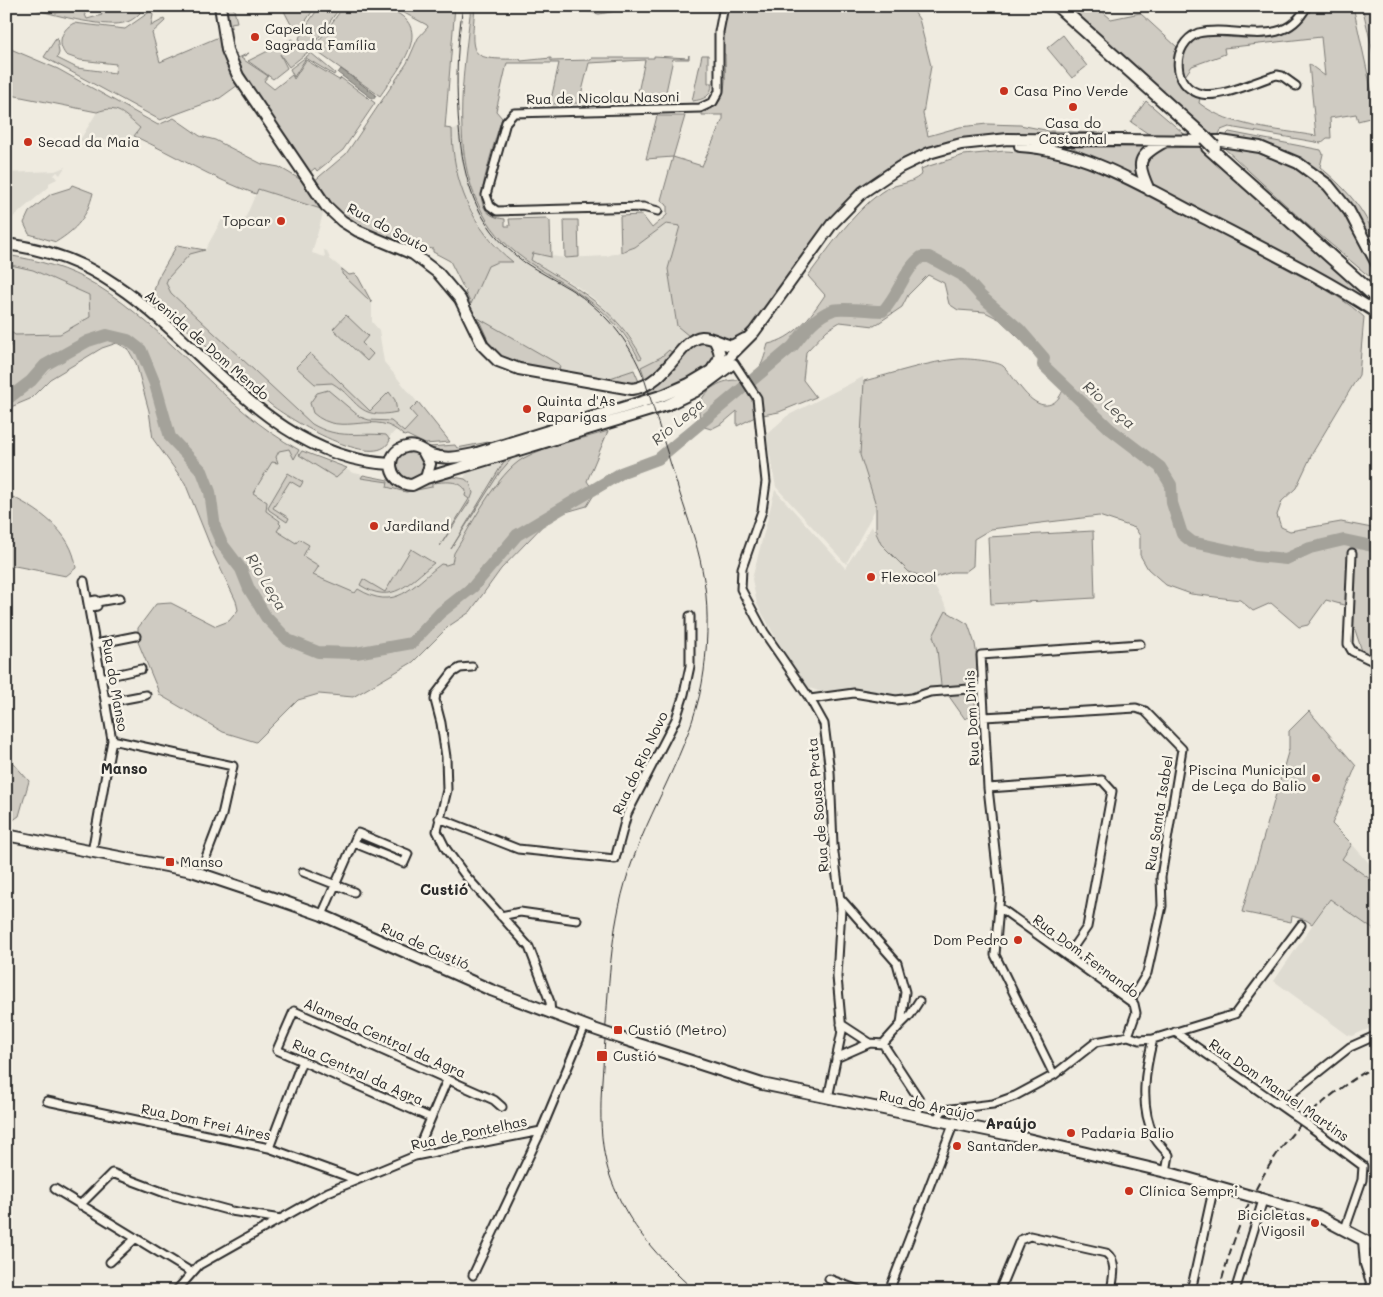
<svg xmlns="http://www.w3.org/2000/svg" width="1383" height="1297" viewBox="0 0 1383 1297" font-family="Mali,sans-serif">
<rect width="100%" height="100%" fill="#efebe0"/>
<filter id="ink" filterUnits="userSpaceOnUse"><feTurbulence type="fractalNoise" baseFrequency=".02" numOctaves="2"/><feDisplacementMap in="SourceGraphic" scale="10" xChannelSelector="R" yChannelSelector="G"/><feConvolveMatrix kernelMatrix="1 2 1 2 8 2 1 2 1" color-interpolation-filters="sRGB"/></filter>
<g filter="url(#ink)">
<path fill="#dedbd1" d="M107,109H118L140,128L134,136L86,143L80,140L97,112Z
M461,128L467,173L482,211L498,235L525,260L575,290L599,307L618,327L639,359L642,358L632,339L619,323L597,301L578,287L531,260L533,253L565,258L607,256L635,247L666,224L680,226L668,269L677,326L689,336L646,381L640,366L634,368L640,384L570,376L489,344L465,292L467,290L464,289L453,268L510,260L485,233L464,196L455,168L452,137V129Z
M65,167L60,175L57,172L54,175L57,179L49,183V187L6,223V173L55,171Z
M258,189L324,210L312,253L325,257L324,250L327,251L330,259L349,274H355L358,277L372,302V322L379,330L384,362L433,421L404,436L397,429L380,447L365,445L311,426L157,280L177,245L205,250L225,214L243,223Z
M6,264L33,270L89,295L90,317L60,334L15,335L16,346L6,364Z
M863,377L867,464L878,504L846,564L776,487L766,435L787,416Z
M284,442L354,473L393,481L398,486L413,489L428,481L454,477L464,479L469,468L534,453L517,480L443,578L384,610L301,575L243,501Z
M775,490L845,568L872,526L881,544L916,576L930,579L947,608L976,681L895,696L863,690L824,693L807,687L782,649L757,604L752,579Z
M1352,844L1377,872V1025L1352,1036L1348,1035L1274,981L1330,899L1319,891Z"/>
<path fill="#cfcbc2" stroke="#7d7b76" d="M47,6L50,11L56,13L62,11L66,6H81L87,19L102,15L98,6H123L124,9L137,6L140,13C135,18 130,22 123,23C103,28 49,14 28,7Z
M224,6H233L237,22L231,23L232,27L228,28Z
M290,6H316L298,32H295L284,11Z
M320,6H341L311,48L299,39L301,33Z
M344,6C355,6 371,3 382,7C439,23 401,65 380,96L313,49Z
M391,6H455L445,128L452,129C452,180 472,230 513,262H497L488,266L471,304L465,292L467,290L464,289L450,261L433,252V249C401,244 361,230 335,209C326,202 320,191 313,182L346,154L407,63L418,38L428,27L427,25Z
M471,6H475C471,56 467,60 520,59L521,61L551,58V61L591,60L592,58H654V56L688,58L689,55V59H673L664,101L636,102L645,60L589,63L579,103L550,104L559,63H507L496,111L502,118C498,130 479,191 482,201C484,213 494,218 505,219V226H510L509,219L546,218L550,221L551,257L533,253L531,260C577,289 616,307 642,358L639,359C615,310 576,292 533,265C440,207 461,98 471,6Z
M559,6L600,10L646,6L599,14Z
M728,6H910L919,19L931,66L923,114L928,136L960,127L987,124L1020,125L1050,131L1122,134L1125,131L1129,135L1128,137L971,138L879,176L743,337L734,342L706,332L691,333L689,336L677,326L668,269L680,226L666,224L635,247L621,252L620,216L642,215L652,228L667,215V205L661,200L673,157L646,159L657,116H685L673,157L702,166L723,119V115H702V112C730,108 725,74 725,54L722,53V34Z
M1065,6H1096L1111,19L1140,13L1177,47C1167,66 1181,91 1200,97L1199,103C1231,128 1277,129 1316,136L1309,64L1325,76L1321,37L1224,48L1225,54L1192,66L1185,76C1176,62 1184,41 1201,36C1208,34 1216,36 1224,37C1260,39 1291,43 1311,6H1353L1377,116L1358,121L1356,114L1330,118L1331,138H1327L1321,143L1229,127L1221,130L1217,138H1214Z
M1362,6H1377V69Z
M151,11L153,15L151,26L164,19L165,21L152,33L160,62L221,36L228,67L238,85L220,98L160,120L44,57L57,37L59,53L57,58L77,68L115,73L116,64L80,60L66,55C56,43 62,29 74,23L125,29Z
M1063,35L1087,66L1072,78L1047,48Z
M292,39L308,52L289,67L280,54L287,68L273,79L248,61Z
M6,47L58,69L158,125L174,118L200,136L215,140L262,164L279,167L303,181L324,210L258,189L256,194C213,179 175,155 134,136L140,128C124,115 118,104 97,112L6,94Z
M249,53L241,58L268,76L264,81L274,89L292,75L294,79L306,60L339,80L341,78L375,103L343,150L317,171L315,168L308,174L245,82L234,60Z
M311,53L335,73L334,75L306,58L294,77L290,69Z
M702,55H708V83H712C712,96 704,100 692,101Z
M1146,101L1189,138L1153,137L1131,122Z
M1229,132L1321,150L1323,154L1320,167C1347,189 1377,221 1377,257L1328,181L1228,137L1227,134Z
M1071,147H1143L1135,163L1136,177Z
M1199,147L1377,304V307L1303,263L1160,190L1146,178V157L1163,148Z
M1223,147C1270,148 1315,173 1342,211C1356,231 1365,255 1377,276V283L1302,220Z
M1005,151C1094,153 1174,208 1252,248C1288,273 1332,287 1364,317L1359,375L1313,452L1296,488L1282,501L1277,515L1281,527L1290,531L1341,522L1377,529V662L1363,654L1347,606L1326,600L1308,625L1299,627L1271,603L1253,611L1240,600L1191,594L1166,585L1148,569L1140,555V536L1135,528L1099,516L991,529L974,539L973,566L965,572H952L930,579L909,572L881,544L876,533V505L860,455L864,381C891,374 931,361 958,359C966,358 997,361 1003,366C1015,377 1027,403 1044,405C1058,406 1063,391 1066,382L999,319L985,312L958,310L949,304L944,283L928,275L908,295L902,307L874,326L840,322L827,330L806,352L803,380L816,397L779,412L757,416L737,426V411L723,423L711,429L701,426C700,418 698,410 700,403C706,387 727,377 742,381C762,371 762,364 768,344C794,339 811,316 825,295L808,276C830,247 851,215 880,193C894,182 908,187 922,174L921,169L926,167L964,155Z
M72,185L93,193C87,217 77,229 56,242L29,234L24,223L29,212L51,194L70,188Z
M564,220H578L579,257L565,258Z
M177,245L205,250L190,254L168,278L166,283L171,293L312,424C339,440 358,432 386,435L390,440C377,473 287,418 270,404L149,295L154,291L157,280Z
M6,255C38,260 68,268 96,285C171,330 222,408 299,450L294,459L289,449L279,451L276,457L278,463L272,462L253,493L267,502L266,511L280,521L279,523L281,525L277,531L296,543L299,539L309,545L303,556L319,566L313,575L355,593L358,589C396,612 411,587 441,564L446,565L452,563L454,553C471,526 497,473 524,458C549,444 581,440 608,431L587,481L595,493L587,506L552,516L501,569L470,612L449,626L413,662L353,697L319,694L298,700L256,742L223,732L160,695L138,642V628L156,604L171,603L216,626L229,621L238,610L236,601L214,555L185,483L153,439L149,411L136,363L128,349L117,343L102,348L50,379L30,399L6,409V352L11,345L6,341V328L15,335L60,334L90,317L89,295L33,270L6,264Z
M342,269L349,275L355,274L358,277L372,303L342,274Z
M346,315L368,336L362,343L373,354L367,361L333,329Z
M478,318L560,365L559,371L607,379L634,370L640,384L632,385L515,365L503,359L483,340L487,338Z
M704,341L714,347L716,360C698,377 674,387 650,395L649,391C670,379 683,347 704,341Z
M669,350L674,354L646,381L641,367L661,357Z
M310,353L370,411L389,392L395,400L397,412C356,421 359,399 332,383L315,384L296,367Z
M328,390L360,417L369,420L391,421L404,432L417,418L410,410L418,402L450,442L425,444L407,435L404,436C375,406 343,440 313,413L310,403L317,393Z
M509,438C482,448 456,459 429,447L455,445L457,448Z
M302,451L347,468L336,478L299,455Z
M396 465a14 14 0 1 1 28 0a14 14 0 1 1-28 0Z
M513,457L500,472L451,549L506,458Z
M288,473L303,482L300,487L290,481L273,508L289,518L287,522L269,510L268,507Z
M363,475L393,481L398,486L413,489L428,481L454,477L465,479L470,483L473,493L470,501L440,546L469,499L465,496L466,491C460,479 444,482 432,483V487L406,492L387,487L388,482L361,478Z
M6,494C36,507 73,532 76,568L66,576L15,566L6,568Z
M1093,531L1095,598L991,604L988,537Z
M411,549L434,563C408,583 393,606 360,585L363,579L385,592Z
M946,611L968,624L975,644L980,676L973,715L965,719L941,685L937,649L933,636Z
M1309,711L1356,766L1332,824L1352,844L1342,859L1377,884V932L1330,899L1312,924L1306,920L1292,916L1291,922L1242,912L1289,749V731Z
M6,744L13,763L29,781L19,816L6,825Z"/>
<path fill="#a4a29a" stroke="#74726e" d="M341,69L376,95L373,99L338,73Z"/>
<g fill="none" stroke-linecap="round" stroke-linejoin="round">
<path stroke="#a4a29a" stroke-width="12" d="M6,400L31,381L45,365L88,341L107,335L128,340L141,350L155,384L170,437L202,471L210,492L215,528L222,544L241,569L249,589L266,617L288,640L318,652L356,653L412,643L440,613L473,587L517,535L623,472L658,459L793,346C804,332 815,316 833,310C839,307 872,311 883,311C899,294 904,270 921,257H929L962,275L981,296L1019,329L1044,358L1043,365L1110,429L1160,467L1171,485L1172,503L1182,534L1192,542L1256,556L1286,559L1310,548L1344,540L1377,547"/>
<defs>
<path id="street" d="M1296,86L1282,76L1277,75C1256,81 1223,98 1202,94C1171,88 1171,44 1198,33C1236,24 1283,52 1307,6
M658,211L643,207L497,211L490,206L486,195L506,122L514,113L700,108L713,102L719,91V32L724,6
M734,363L757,398L766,482L762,511L742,568L741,589L764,632L810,699L824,724L830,772L833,845L841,908L837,977L842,1031L828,1098
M1352,553L1348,644L1352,651L1377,663
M84,581L112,740L92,852
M97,602L120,598
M89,604L91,601L96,600L97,606L92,607L91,604
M96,644L136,636
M472,667L460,668L452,673L436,694L435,700L441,723L446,757L447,790L437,831L446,849L465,875L529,947L550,1002L551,1014
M101,678L141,669
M105,699L114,701L146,695
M810,699L854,693L896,700L912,698L930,692L982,688
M984,717L1136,708L1145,711L1182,749L1161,877L1162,906L1147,973L1130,1001
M112,740L233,766L222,815L203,865
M988,788L1102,780L1112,791L1087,927L1067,956
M439,818L518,849L615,859L627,814L676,719L684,694L690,666V616
M303,872L354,892
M840,898L897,963L905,992L901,1024L883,1044L919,1099L918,1117
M999,907L1134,1004L1136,1013L1128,1036
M322,915L358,833L408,854L404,863L354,843
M501,916L520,912L577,920
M841,1024L870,1043L883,1044
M901,1024L910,1015L919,1001
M1175,1032L1295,1116
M1153,1039C1145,1070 1139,1106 1154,1136C1157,1143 1164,1149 1169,1155L1166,1172
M836,1058L870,1043
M1054,1075L995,955L1000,894L988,788L981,655L1140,644
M47,1101L269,1148L357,1180
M1278,1104L1350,1047L1377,1035
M429,1117L277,1050L294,1011L494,1100L502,1107
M935,1121L943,1110L993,1104L1015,1096L1054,1075L1096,1042L1128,1036L1140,1040L1153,1039L1235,1014L1301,925
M1308,1125L1363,1166L1362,1180L1345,1229
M269,1148L302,1061
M415,1156L447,1080
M55,1189L191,1272
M80,1205L112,1173L165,1193L231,1211L281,1219
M110,1262L136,1238
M473,1275L541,1131
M829,1279L861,1291
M176,1291L199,1265L328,1192L415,1156L541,1131L585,1026
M889,1291L953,1125
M999,1291L1020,1240L1030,1236L1106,1253C1118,1262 1113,1278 1111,1291
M1191,1291L1214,1186
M1235,1291L1263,1200"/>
<path id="secondary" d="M220,6L227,50L238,76L326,206L342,221L358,231L413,254L438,273L460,299L483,346L498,361L519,369L632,389C668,384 679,339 702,337C712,337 722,344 732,346L745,339
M713,368C722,358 721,353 715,341
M6,835L192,871L288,903L322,915L491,990L591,1028
M617,1037L762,1084L1015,1136L1166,1172L1240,1193
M1258,1198L1318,1216L1377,1247
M1364,1240L1366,1264L1375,1291"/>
<path id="primary" d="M1020,146C1089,150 1150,191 1210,221C1266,250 1324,278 1377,313
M1149,190C1136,162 1137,157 1164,142
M6,244C46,249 83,262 116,285C206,345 271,459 391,464
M423,451L430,464L426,478L412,485C389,485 382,452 406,447C417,444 423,452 431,455C446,460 460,457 474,454L664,395L689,384L721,365L754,332L832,224L863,192L900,167L929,153L961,144L1008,139L1221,141L1260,147L1298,163L1328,185L1349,211L1377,264
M426,478L667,405L696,391L731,365"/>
<path id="highway" d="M1058,6L1205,138
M1208,147L1377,298"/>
</defs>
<use href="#street" stroke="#2b2b2b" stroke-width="11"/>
<use href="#secondary" stroke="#2b2b2b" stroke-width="14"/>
<use href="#primary" stroke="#2b2b2b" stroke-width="14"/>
<use href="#highway" stroke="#2b2b2b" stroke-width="16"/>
<use href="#street" stroke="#f7f3e8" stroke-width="7"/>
<use href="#secondary" stroke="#f7f3e8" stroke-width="10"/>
<use href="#primary" stroke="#f7f3e8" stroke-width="10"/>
<use href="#highway" stroke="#f7f3e8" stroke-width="12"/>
<path stroke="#2b2b2b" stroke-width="1" d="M463,6C457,42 456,77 458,112C461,173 472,224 524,262C539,272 555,280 570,289C605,311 629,340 644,378C656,416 668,455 680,494C688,519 697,543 702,569C709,601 708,638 704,671C695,740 655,798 632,862C611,919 609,979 605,1039C602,1085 595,1135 611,1179C628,1226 659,1258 695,1291"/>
<path stroke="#2b2b2b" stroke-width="2" stroke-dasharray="8 4" stroke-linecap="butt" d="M1219,1291C1244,1192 1285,1116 1377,1065"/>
<defs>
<path id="street-bridge" d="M1295,1116L1308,1125"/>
<path id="secondary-bridge" d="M591,1028L617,1037
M1240,1193L1258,1198"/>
<path id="highway-bridge" d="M1205,138L1214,147"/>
</defs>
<use href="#street-bridge" stroke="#2b2b2b" stroke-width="11" stroke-linecap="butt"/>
<use href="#secondary-bridge" stroke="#2b2b2b" stroke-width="14" stroke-linecap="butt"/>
<use href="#highway-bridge" stroke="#2b2b2b" stroke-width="16" stroke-linecap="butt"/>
<use href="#street-bridge" stroke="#f7f3e8" stroke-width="7"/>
<use href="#secondary-bridge" stroke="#f7f3e8" stroke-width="10"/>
<use href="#highway-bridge" stroke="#f7f3e8" stroke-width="12"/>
</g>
</g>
<g fill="#c8321e" stroke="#f7f3e8" stroke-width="2">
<circle cx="255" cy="37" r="5"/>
<circle cx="1004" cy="91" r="5"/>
<circle cx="1073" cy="107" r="5"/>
<circle cx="28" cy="142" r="5"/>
<circle cx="281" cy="221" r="5"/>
<circle cx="527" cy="409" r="5"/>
<circle cx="374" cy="526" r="5"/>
<circle cx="871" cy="577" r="5"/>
<circle cx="1316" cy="778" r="5"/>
<rect x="165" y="857" width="10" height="10" rx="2.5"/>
<circle cx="1018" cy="940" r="5"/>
<rect x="613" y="1025" width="10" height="10" rx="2.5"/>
<rect x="596" y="1050" width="12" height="12" rx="2.5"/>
<circle cx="1071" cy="1133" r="5"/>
<circle cx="957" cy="1146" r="5"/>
<circle cx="1129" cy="1191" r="5"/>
<circle cx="1315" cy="1223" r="5"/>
</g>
<g text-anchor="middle" stroke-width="5" stroke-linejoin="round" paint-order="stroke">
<g font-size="14" fill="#2b2b2b" stroke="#f7f3e8" text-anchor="start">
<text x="265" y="34">Capela da<tspan x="265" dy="16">Sagrada Família</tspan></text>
<text x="1014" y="96">Casa Pino Verde</text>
<text x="1073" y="128" text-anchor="middle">Casa do<tspan x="1073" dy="16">Castanhal</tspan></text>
<text x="38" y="147">Secad da Maia</text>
<text x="271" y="226" text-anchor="end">Topcar</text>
<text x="537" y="406">Quinta d'As<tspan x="537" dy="16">Raparigas</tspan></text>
<text x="384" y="531">Jardiland</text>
<text x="881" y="582">Flexocol</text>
<text x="1306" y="775" text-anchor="end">Piscina Municipal<tspan x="1306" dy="16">de Leça do Balio</tspan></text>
<text x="180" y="867">Manso</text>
<text x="1008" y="945" text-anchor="end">Dom Pedro</text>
<text x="628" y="1035">Custió (Metro)</text>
<text x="613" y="1061">Custió</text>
<text x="1081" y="1138">Padaria Balio</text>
<text x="967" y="1151">Santander</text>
<text x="1139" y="1196">Clínica Sempri</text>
<text x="1305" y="1220" text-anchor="end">Bicicletas<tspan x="1305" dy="16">Vigosil</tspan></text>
</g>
<g font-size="14" fill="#2b2b2b" stroke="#f7f3e8">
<text transform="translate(603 98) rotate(-1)" y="5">Rua de Nicolau Nasoni</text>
<text transform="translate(388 228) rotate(28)" y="5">Rua do Souto</text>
<text transform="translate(207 345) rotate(41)" y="5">Avenida de Dom Mendo</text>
<text transform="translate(115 685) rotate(80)" y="5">Rua do Manso</text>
<text transform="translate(972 718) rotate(-93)" y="5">Rua Dom Dinis</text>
<text transform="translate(640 763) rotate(-65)" y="5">Rua do Rio Novo</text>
<text transform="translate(818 805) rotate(-95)" y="5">Rua de Sousa Prata</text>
<text transform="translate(1159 813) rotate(-81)" y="5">Rua Santa Isabel</text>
<text transform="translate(425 946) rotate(24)" y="5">Rua de Custió</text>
<text transform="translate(1086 956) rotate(37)" y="5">Rua Dom Fernando</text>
<text transform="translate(385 1038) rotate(24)" y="5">Alameda Central da Agra</text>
<text transform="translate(358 1072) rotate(24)" y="5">Rua Central da Agra</text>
<text transform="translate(1279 1090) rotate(35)" y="5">Rua Dom Manuel Martins</text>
<text transform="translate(927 1105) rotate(12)" y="5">Rua do Araújo</text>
<text transform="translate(206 1122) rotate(12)" y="5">Rua Dom Frei Aires</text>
<text transform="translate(469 1133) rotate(-12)" y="5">Rua de Pontelhas</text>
</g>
<g font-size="15" font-style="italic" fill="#555552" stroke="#f7f3e8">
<text transform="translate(1109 405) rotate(41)" y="5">Rio Leça</text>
<text transform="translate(678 422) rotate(-40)" y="5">Rio Leça</text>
<text transform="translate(266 582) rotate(59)" y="5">Rio Leça</text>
</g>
<g font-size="15" font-weight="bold" fill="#2b2b2b" stroke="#f7f3e8">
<text x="124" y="774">Manso</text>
<text x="444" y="895">Custió</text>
<text x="1011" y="1129">Araújo</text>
</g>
</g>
<rect width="1383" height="1297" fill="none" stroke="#f7f3e8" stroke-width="25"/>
<rect x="12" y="12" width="1358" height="1272" fill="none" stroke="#2b2b2b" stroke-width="2" filter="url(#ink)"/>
</svg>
